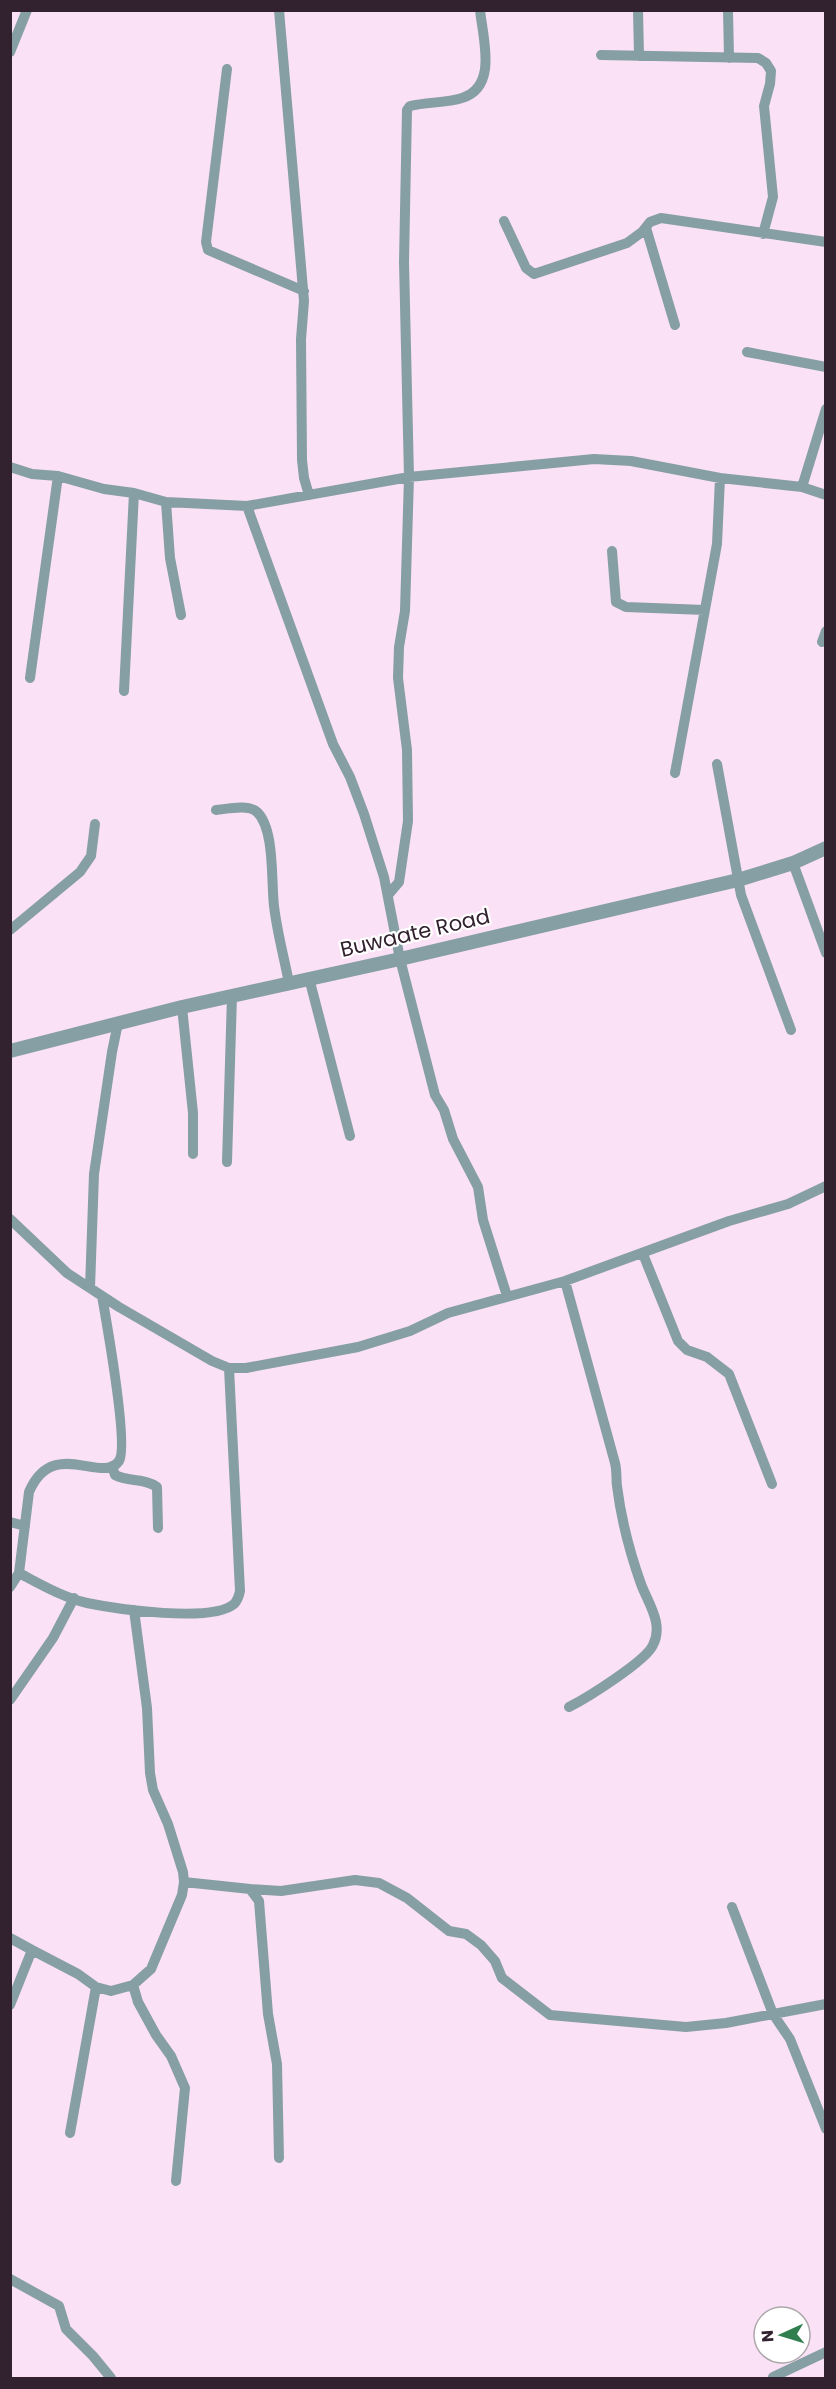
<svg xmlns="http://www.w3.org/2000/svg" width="836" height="2389" viewBox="0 0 836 2389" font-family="Poppins,sans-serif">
<rect width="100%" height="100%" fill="#fbe1f5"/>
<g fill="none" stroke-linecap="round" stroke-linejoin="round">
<path stroke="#869fa4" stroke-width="10" d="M279,10L304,301L301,339L302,460L304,478L309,495
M638,10L639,56
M728,10L729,58
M10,52L27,10
M601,55L758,58L766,63L771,71L770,84L764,106L773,197L763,234
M227,69L206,242L208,250L304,291
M504,221L526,268L534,274L627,243L642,232L650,222L661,218L826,242
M646,228L675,325
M747,352L826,367
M10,467L32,474L58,476L104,489L134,493L166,502L247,506L409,477L594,459L631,461L720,478L802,487L826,495
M802,487L826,409
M166,502L170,558L181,615
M247,506L333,744L350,777L364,814L384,877L400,959L435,1095L444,1110L453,1139L478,1187L483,1220L507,1296
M612,551L616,602L626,607L705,610
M822,642L826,631
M30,678L58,476
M124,691L134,493
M717,764L741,895L791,1030
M675,773L717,544L720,478
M216,810C227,809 248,804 257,812C275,829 271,881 274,906C277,932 284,957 289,983
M793,863L826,953
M388,895L399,882L408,821L407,750L398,678L399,647L405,611L409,477L404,262L407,110L410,106C427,102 446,103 462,98C498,87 483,39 480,10
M10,930L80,872L91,856L95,824
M309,978L350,1136
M182,1007L193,1113V1154
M227,1162L232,996
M10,1219L67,1273L119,1307L212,1361L229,1368H246L358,1347L410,1331L448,1313L565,1281L729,1221L788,1204L826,1186
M643,1254L678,1341L687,1350L707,1357L729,1374L772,1484
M565,1281L615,1463C617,1471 616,1478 617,1486C621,1518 630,1553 641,1584C648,1603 664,1624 653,1645C646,1661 587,1698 569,1707
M90,1288L94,1174L112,1052L118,1023
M112,1466L115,1475C128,1482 145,1478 157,1487L158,1528
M10,1522L25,1526
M19,1573C40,1584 64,1598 87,1603C116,1609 212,1623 234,1604C238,1600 239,1596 240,1591L229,1368
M10,1587L19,1573L29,1492C53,1436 102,1485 119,1461C129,1447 106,1319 102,1296
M10,1700L53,1638L74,1598
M184,1882L250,1889L259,1901L268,2014L277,2064L279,2158
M250,1889L281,1891L355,1880L379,1883L407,1898L449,1931L466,1934L481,1945L495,1961L502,1978L550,2015L686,2027L726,2023L826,2004
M732,1907L773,2014L790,2039L826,2129
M10,1938L32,1950
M133,1985L138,2002L156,2035L171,2056L185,2088L176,2181
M10,2005L32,1950L78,1974L96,1987L111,1991L133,1985L151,1969L182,1895L184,1882L183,1872L168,1824L153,1790L150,1773L147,1708L134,1610
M70,2133L96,1987
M10,2279L59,2306L66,2329L93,2356L111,2378
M773,2377L826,2352"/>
<path stroke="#869fa4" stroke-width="14" d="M10,1051L182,1007L400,959L738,880L793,863L826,848"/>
</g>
<g text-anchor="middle" stroke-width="4.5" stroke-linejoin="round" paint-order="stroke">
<g font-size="21" fill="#32222f" stroke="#fff">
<text transform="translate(415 933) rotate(-13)" y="7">Buwaate Road</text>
</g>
</g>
<rect width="836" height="2389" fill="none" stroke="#32222f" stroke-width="24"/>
<g transform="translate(782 2335) rotate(266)"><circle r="28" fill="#ffffff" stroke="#ada7ac" stroke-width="1.5"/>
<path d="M0-4.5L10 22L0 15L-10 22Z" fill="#317e4e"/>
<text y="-9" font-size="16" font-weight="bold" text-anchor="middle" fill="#32222f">N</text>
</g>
</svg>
